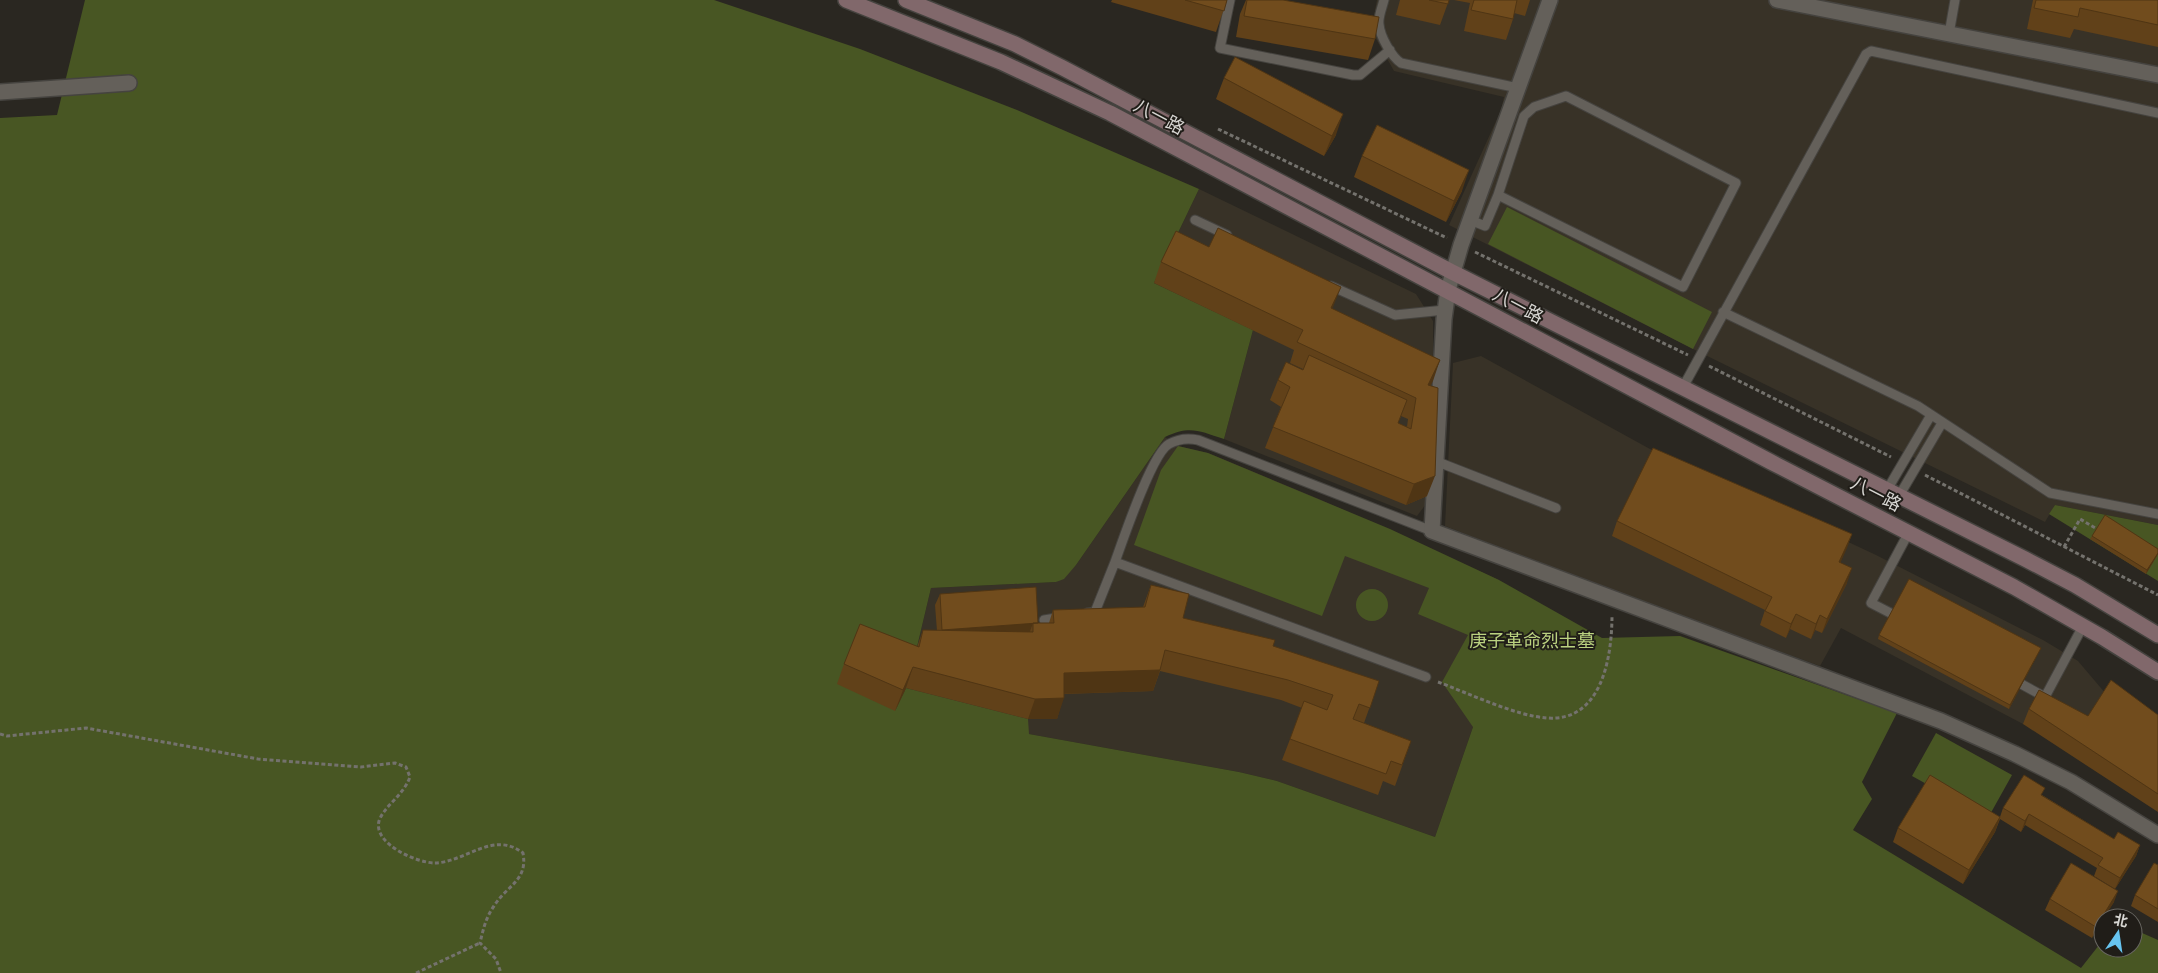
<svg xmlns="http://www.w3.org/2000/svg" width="2158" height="973" viewBox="0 0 2158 973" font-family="'Golos Text','Noto Sans SC',sans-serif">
<rect width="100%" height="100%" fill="#2a2721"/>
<path fill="#383227" d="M1377,0H2158V525L2055,505L2045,522L1693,349L1449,225L1501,110L1504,97L1394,71L1371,30Z
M1199,189L1416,294L1433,321V381L1421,405L1430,409L1426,504L1417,516L1224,439L1253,330L1154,283Z
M1481,356L1650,449L1876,555L2043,640L2078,661L2106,694L2083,731L2023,724L1841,628L1820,666L1585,581L1445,526L1453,363Z
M1165,437L1178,446L1208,453L1319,499L1499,580L1473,727L1435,837L1277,781L1239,772L1029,734L906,688L895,711L912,668L931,588L1056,582L1076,565Z"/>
<path fill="#485623" d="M85,0H714L860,49L1017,110L1199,189L1154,283L1253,330L1224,439C1199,431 1190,425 1165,437L1076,565L1064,579L1056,582L931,588L912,668L895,711L906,688L1028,719L1029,734L1239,772L1277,781L1435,837L1473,727L1442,682L1468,635L1418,614L1429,588L1345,556L1322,616L1134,545L1161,470L1178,446L1208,453L1390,529L1499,580L1602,638L1680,636L1897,713L1862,782L1872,799L1853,830L2081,968L2103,940V948H2133V929L2158,940V973H0V118L57,115Z
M1507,207L1712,312L1693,349L1488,244Z
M2055,505L2158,525V581L2049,514Z
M1356 605a16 16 0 1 1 32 0a16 16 0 1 1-32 0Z
M1936,733L2012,775L1988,818L1912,776Z"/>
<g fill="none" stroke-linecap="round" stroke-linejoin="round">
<defs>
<path id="lane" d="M1230,0L1220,48L1353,75H1360L1390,50
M1384,0C1382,8 1378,17 1379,24C1380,37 1392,57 1401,63L1518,88
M1949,34L1955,0
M1566,96L1736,183L1683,287L1498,195L1524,116L1534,107Z
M1195,220L1227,235
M1470,220L1485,226L1498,195
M1331,286L1395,315L1445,310
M1723,312L1918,406L2050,493L2158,514
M1682,389L1866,54L1871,51L2158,113
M1438,462L1556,508
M1887,490L1931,415
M1899,496L1942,423
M1087,613L1095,612L1115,562
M1900,618L1871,603L1909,532
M1044,620L1062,617
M1426,677L1115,562C1123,540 1152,453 1169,444C1178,439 1189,438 1198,440L1432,531
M2012,679L2045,697L2083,626"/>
<path id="street" d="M1550,0L1461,245L1448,290L1444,319L1432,531L1941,721L2015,754L2071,782L2158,835
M1777,0L2158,75
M0,92L129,83"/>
<path id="secondary" d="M846,0L1001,62L1110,113L1771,462L2014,587L2102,637L2158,672
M906,0L1015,44L1063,68L1452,272L2025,559L2075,585L2158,635"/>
</defs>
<use href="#lane" stroke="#45433f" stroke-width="11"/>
<use href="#street" stroke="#45433f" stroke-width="18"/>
<use href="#secondary" stroke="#45433f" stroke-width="18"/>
<path stroke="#74726d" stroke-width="3" stroke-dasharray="4 2.5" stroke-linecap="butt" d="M1218,129L1447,238
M1475,252L1688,355
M1709,366L1891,457
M1925,475L2158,595
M2064,547L2080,519L2097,529
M1438,682C1468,693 1516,716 1547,718C1602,722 1612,657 1612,615
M0,734L7,736L86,728L258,759L361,767L395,763L406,767L410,777C403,796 384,806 379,821C373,844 417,863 435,863C466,862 493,830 523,853C528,881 507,885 494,906C486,917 483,930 480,943L496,959L501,973
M416,973L480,943"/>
<use href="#lane" stroke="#64605a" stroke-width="9"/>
<use href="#street" stroke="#64605a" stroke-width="15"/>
<use href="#secondary" stroke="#81686b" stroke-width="15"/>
</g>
<path fill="#614119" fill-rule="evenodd" d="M1112,0H1227L1216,32L1111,2Z
M1246,0H1283L1375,39L1368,60L1236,37L1240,14Z
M1400,0H1449L1440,25L1396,15Z
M1454,0H1530L1525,16L1514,13L1513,19L1506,40L1464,31L1470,3Z
M2033,0H2158V47L2074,29L2070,38L2027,29Z
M1224,78L1336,135L1324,156L1216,99Z
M1362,156L1462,191L1446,222L1354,177Z
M1161,262L1332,309L1440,360L1430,385L1427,496L1406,505L1265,448L1281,407L1270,400L1278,380L1303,369L1290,363L1294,350L1154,283ZM1401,416L1408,419L1407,427L1398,423Z
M1617,521L1852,534L1840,563L1847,583L1822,633L1815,630L1811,639L1790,629L1786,638L1760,625L1765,610L1612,536Z
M2092,536L2158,549V554L2146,574L2090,539Z
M1151,585L1183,618L1379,681L1364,723L1411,741L1395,786L1383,781L1378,795L1282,760L1302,708L1281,700L1160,671L1153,691L1064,694L1057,719H1028L906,688L895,711L837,684L844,664L917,647L923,630L937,631L935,605L940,594L1038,623H1049L1053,610L1143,607Z
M1879,635L2041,648L2009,709L1878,639Z
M2029,709L2088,716L2158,715V812L2023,724Z
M2042,795L2114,839L2140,845L2136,856L2115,889L2094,876L2097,868L2025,825L2021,832L2000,819L1995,832L1963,884L1893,842L1898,828L2000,817L2003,808Z
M2158,865V922L2131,906L2135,895Z
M2050,899L2114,902L2103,918V920L2092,938L2045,910Z"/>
<path fill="#4f3514" d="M1343,114L1336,135L1324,156L1332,136Z
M1469,170L1462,191L1446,222L1454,201Z
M1341,287L1333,307L1323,329L1331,308Z
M1440,360L1433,381L1421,405L1428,385Z
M1435,476L1427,496L1406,505L1414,484Z
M1852,534L1847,548L1834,577L1839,562Z
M2158,553V554L2146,574L2147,570Z
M1852,568L1847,583L1822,633L1827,619Z
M1796,614L1790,629L1786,638L1791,624Z
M1820,615L1815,630L1811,639L1816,624Z
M1033,623L1029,634L938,641L942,630Z
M2041,648L2039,652L2009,709L2010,705Z
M913,667L906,688L895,711L903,690Z
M1160,670L1153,691L1056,694L1064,673Z
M1064,698L1057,719H1028L1035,699Z
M2029,814L2025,825L2021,832L2025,821Z
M2000,817L1995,832L1963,884L1969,870Z
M2140,845L2136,856L2115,889L2120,878Z
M2118,891L2114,902L2104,918H2103V920L2092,938L2096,927Z"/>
<path fill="#714c1d" stroke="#4f3514" d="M1185,0H1227L1224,11Z
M1247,0H1283L1379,17L1375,39L1244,16Z
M1429,0H1449L1448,4Z
M1474,0H1517L1513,19L1471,10Z
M2036,0H2158V25L2080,8L2078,17L2034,8Z
M1235,57L1343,114L1332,136L1224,78Z
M1377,125L1469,170L1454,201L1362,156Z
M1218,228L1341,287L1331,308L1440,360L1428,385L1438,388L1435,476L1414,484L1273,427L1290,387L1278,380L1286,362L1303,370L1309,355L1407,400L1398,423L1411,429L1416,398L1297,342L1303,330L1161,262L1176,231L1209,247Z
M1653,448L1852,534L1839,562L1852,568L1827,619L1820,615L1816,624L1796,614L1791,624L1765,611L1772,597L1617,521Z
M2105,515L2158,549V553L2147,570L2092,536Z
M1909,579L2041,648L2010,705L1879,635Z
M1151,585L1189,594L1183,618L1275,640L1273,646L1379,681L1370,708L1359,704L1353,719L1411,741L1402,765L1391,761L1386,774L1290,739L1304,701L1327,710L1333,695L1288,680L1165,650L1160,670L1064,673V698L1035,699L913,667L903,690L844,664L860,624L919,647L923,630L1033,632V623H1054L1053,610L1145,607Z
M1036,587L1038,623L942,630L940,594Z
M2111,680L2158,715V794L2029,709L2039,690L2088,716Z
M1930,775L2000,817L1969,870L1898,828Z
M2024,775L2045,788L2041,795L2114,839L2118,832L2140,845L2120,878L2098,865L2103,858L2029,814L2025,821L2003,808Z
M2071,863L2118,891L2096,927L2050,899Z
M2154,863L2158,865V909L2135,895Z"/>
<g text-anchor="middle" stroke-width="4" stroke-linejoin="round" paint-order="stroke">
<g font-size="18" fill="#d7d6d2" stroke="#201d18">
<text transform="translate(1159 117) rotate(28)" y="6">八一路</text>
<text transform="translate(1518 306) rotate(28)" y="6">八一路</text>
<text transform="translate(1876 494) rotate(27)" y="6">八一路</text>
</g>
<g font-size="18" fill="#bbd280" stroke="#201d18">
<text x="1532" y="647">庚子革命烈士墓</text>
</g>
</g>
<g transform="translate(2118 933) rotate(13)"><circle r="24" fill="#201d18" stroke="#696762"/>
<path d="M0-4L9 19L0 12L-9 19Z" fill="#67c4f0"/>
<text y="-8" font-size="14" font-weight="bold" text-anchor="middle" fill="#d7d6d2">北</text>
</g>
</svg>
